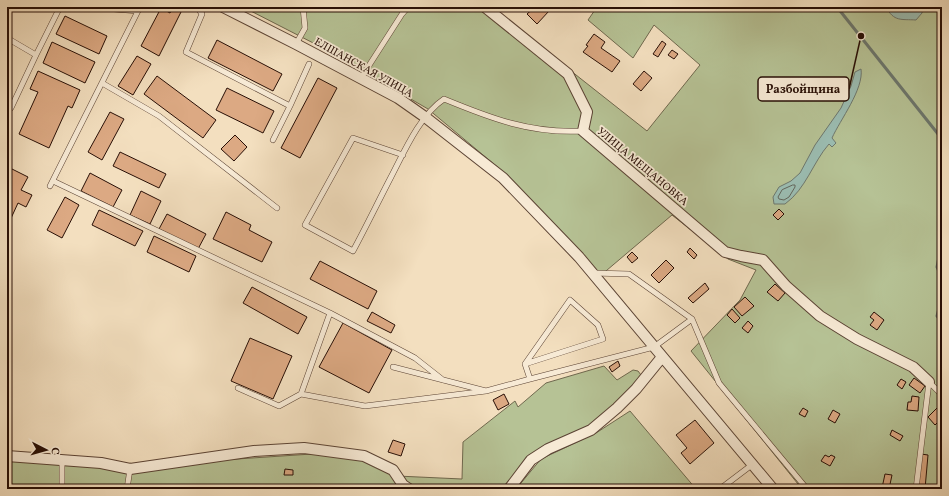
<svg xmlns="http://www.w3.org/2000/svg" width="949" height="496" viewBox="0 0 949 496" font-family="Vollkorn,serif">
<rect width="100%" height="100%" fill="#f3dfbf"/>
<filter id="stains"><feTurbulence type="fractalNoise" baseFrequency=".005" numOctaves="4"/><feColorMatrix values="0 0 0 0 .2 0 0 0 0 .09 0 0 0 0 .02 0 0 0 .5 -.17"/></filter>
<radialGradient id="worn" r=".72"><stop offset=".6" stop-color="#630" stop-opacity="0"/><stop offset="1" stop-color="#630" stop-opacity=".3"/></radialGradient>
<path fill="#b6c295" stroke="#6f684e" d="M243,7H494L514,26L647,131L700,65L654,25L633,58L588,20L597,7H942V489H802L691,351L740,300L756,270L728,259L672,215L600,276L507,175L428,109L323,48Z
M604,366L617,380L633,370L638,371L641,375L625,397L589,426L527,458L511,489H7V460L137,469L222,460L342,452L397,476L462,479L463,442L515,401L518,407L546,383Z
M630,411L696,489H516L541,459L596,433Z"/>
<path fill="#9bbdb2" stroke="#6d776d" d="M886,7H923L922,13L916,20C901,19 894,22 886,7Z
M861,69C864,89 840,120 832,138L836,143L832,147L829,144C813,162 806,189 785,204H774L773,197L779,187L791,181L800,173L815,145L841,108L851,86L855,72Z"/>
<g fill="none" stroke-linecap="round" stroke-linejoin="round">
<path stroke="#62665c" stroke-width="1" d="M793,185H795V187L789,197L784,200L779,199L778,197L782,190Z"/>
<path stroke="#6d776d" stroke-width="3" d="M837,7L942,139
M942,242L937,267L942,279
M942,298L937,316L942,322"/>
</g>
<path fill="#dca983" stroke="#280f06" d="M173,7L183,8L159,56L141,46L161,8L170,13Z
M535,7H545L549,11L537,24L527,14Z
M65,16L107,36L99,54L56,34Z
M594,34L605,42L601,48L620,61L612,72L583,52L588,46L586,45Z
M217,40L282,74L273,91L208,58Z
M662,41L666,44L658,57L653,54Z
M52,42L95,62L85,83L43,63Z
M672,50L678,54L674,59L668,55Z
M137,56L151,64L133,95L118,86Z
M38,71L80,90L72,108L68,106L49,148L19,134L38,92L30,89Z
M644,71L652,78L641,91L633,84Z
M157,76L216,120L203,138L144,94Z
M318,78L337,88L300,158L281,148Z
M227,88L274,111L263,133L216,110Z
M110,112L124,119L102,160L88,152Z
M235,135L247,147L234,161L221,149Z
M120,152L166,174L159,188L113,166Z
M10,168L28,177L21,190L32,195L26,207L18,203L7,227V173Z
M90,173L122,190L113,207L81,191Z
M141,191L161,201L150,224L130,215Z
M65,197L79,205L62,238L47,230Z
M779,209L784,214L778,220L773,215Z
M99,210L143,231L135,246L92,225Z
M226,212L251,225L249,230L272,242L262,262L213,239Z
M167,214L206,234L198,249L159,229Z
M154,236L196,256L189,272L147,252Z
M690,248L697,255L694,259L687,252Z
M632,252L638,258L632,263L627,257Z
M666,260L674,268L659,283L651,275Z
M320,261L377,291L368,309L310,279Z
M705,283L709,289L693,303L688,298Z
M775,284L785,293L778,301L767,292Z
M252,287L307,317L298,334L243,303Z
M745,297L754,306L742,316L734,307Z
M732,309L740,318L735,323L727,315Z
M372,312L395,325L391,333L367,321Z
M874,312L884,320L877,330L870,325L874,320L870,317Z
M748,321L753,326L748,333L742,328Z
M343,323L392,350L369,393L319,367Z
M250,338L292,356L273,399L231,381Z
M618,361L620,366L612,372L609,367Z
M914,378L925,386L920,393L909,385Z
M901,379L906,382L902,389L897,385Z
M504,394L509,404L498,410L493,400Z
M912,396L919,397L918,411L907,410L908,402H911Z
M939,406L942,409V418L935,425L928,417Z
M803,408L808,411L805,417L799,414Z
M833,410L840,414L835,423L828,419Z
M695,420L714,443L690,464L681,453L687,448L676,435Z
M892,430L903,436L900,441L890,435Z
M393,440L405,444L401,456L388,452Z
M921,454L928,455L925,489H918Z
M825,455L829,457L831,455L835,457L830,466L821,461Z
M285,469L293,470V475H284Z
M885,474L892,475L889,489L882,488Z"/>
<g fill="none" stroke-linecap="round" stroke-linejoin="round">
<defs>
<path id="service" d="M110,7L114,9L138,11L140,7
M197,7L202,14L186,52L290,106
M7,38L36,55L60,7
M296,44L305,28L303,7
M361,78L402,14L408,7
M102,83L159,116L277,208
M7,106L11,108L36,55
M273,140L290,106L309,64
M403,155L353,138L305,225L353,251C366,227 378,202 391,177C404,152 420,115 444,99C490,118 531,134 583,131
M53,181L330,313
M50,186L138,11
M593,273L629,274L692,319L719,383L807,489
M525,364L603,339L598,325L570,300L525,364L530,379L654,347L692,319
M393,367L486,391L530,379
M929,382L942,395
M238,388L279,406L301,394L365,406L486,391
M301,394L330,313L415,358L443,380
M62,460V489
M127,489L130,469
M720,489L753,464
M916,489L929,382"/>
<path id="minor" d="M223,7L296,44L398,98L425,117L503,178L579,257L773,489
M485,7L568,74L587,112L583,131L725,252L741,256L763,260L786,286L820,316L857,339L913,367L929,382
M7,456L101,463L130,469L254,451L304,448L364,456L393,470L403,485L409,489
M509,489L531,460L548,449L591,430L617,408L636,389L662,357"/>
</defs>
<use href="#service" stroke="#5b4334" stroke-width="6"/>
<use href="#minor" stroke="#5b4334" stroke-width="12"/>
<use href="#service" stroke="#f7ead5" stroke-width="5"/>
<use href="#minor" stroke="#f7ead5" stroke-width="10"/>
</g>
<g text-anchor="middle" stroke-width="3.5" stroke-linejoin="round" paint-order="stroke">
<g font-size="11" fill="#280f06" stroke="#f7ead5">
<text transform="translate(364 67) rotate(29)" y="4">ЕЛШАНСКАЯ УЛИЦА</text>
<text transform="translate(643 166) rotate(40)" y="4">УЛИЦА МЕЩАНОВКА</text>
</g>
</g>
<path fill="none" stroke="#280f06" stroke-width="1.5" d="M861 36L849 89"/>
<circle fill="#280f06" stroke="#f7ead5" stroke-width="1.5" cx="861" cy="36" r="4"/>
<rect fill="#f7ead5" stroke="#280f06" stroke-width="1.5" x="758" y="77" width="91" height="24" rx="4"/>
<g font-size="12" text-anchor="middle" font-weight="bold" fill="#280f06">
<text x="803" y="93">Разбойщина</text>
</g>
<rect width="949" height="496" fill="none" stroke="#f3dfbf" stroke-width="24"/>
<rect x="8" y="8" width="933" height="480" fill="none" stroke="#280f06" stroke-width="2"/>
<rect x="12" y="12" width="925" height="472" fill="none" stroke="#280f06"/>
<g transform="translate(46 450) rotate(96)" stroke="#f7ead5" stroke-width="3" paint-order="stroke">
<path d="M0-3L7 15L0 10L-7 15Z" fill="#280f06"/>
<text y="-6" font-size="11" font-weight="bold" text-anchor="middle" fill="#280f06">С</text>
</g>
<rect width="100%" height="100%" filter="url(#stains)"/>
<rect width="100%" height="100%" fill="url(#worn)"/>
</svg>
